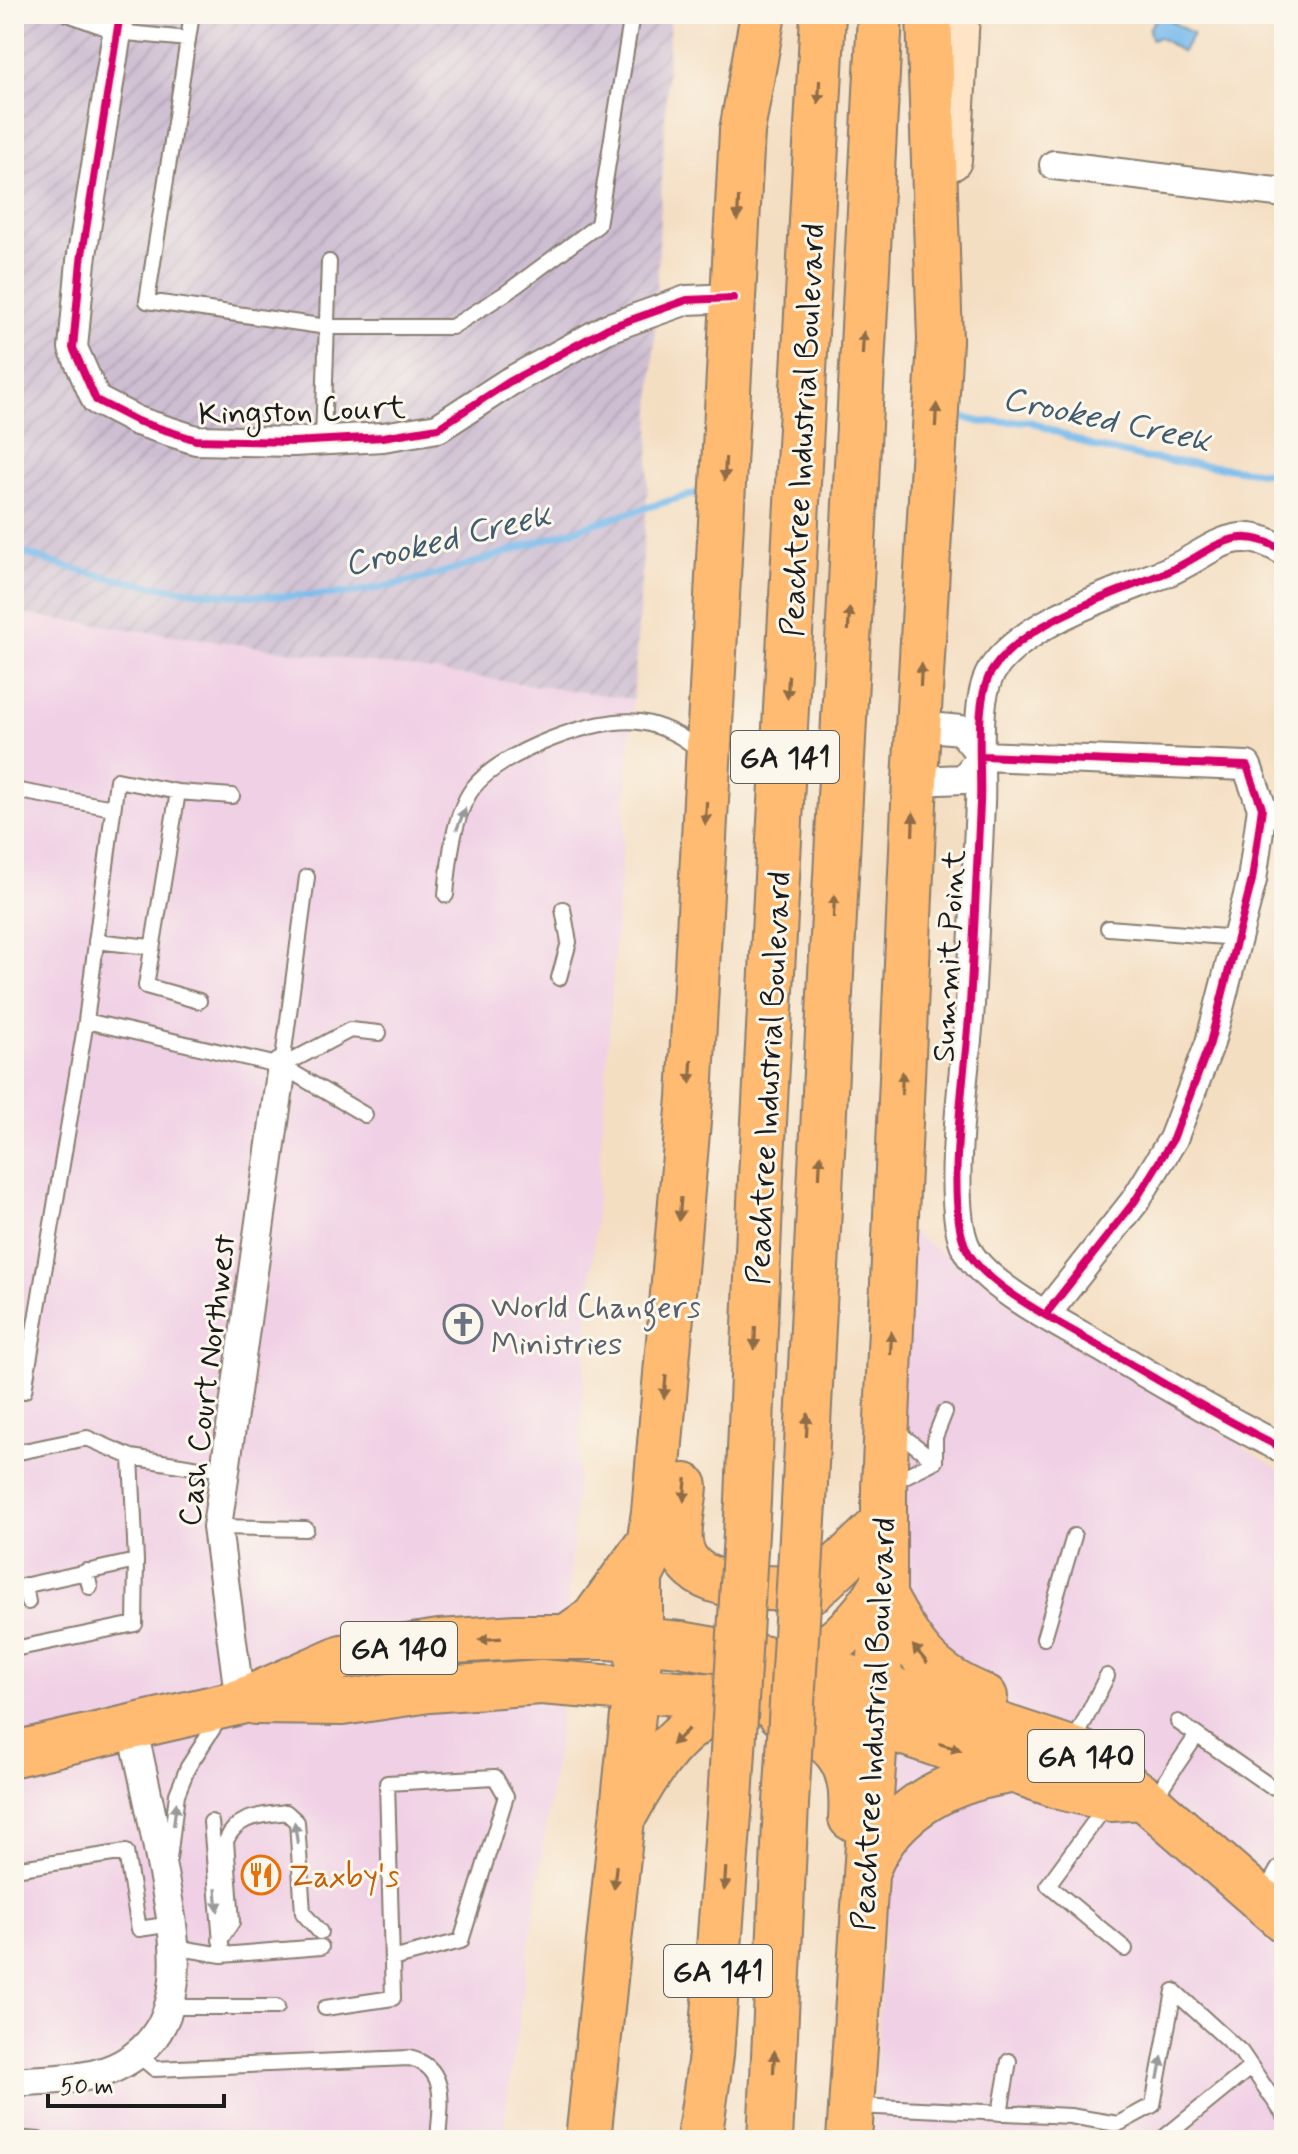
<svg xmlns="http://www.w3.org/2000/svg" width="1298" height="2154" viewBox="0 0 1298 2154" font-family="Mynerve,sans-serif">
<defs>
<pattern id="industrial-furrows" width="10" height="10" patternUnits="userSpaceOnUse" patternTransform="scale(2)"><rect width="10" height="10" fill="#cebed2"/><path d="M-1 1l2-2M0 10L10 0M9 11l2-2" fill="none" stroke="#b0a3b4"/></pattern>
</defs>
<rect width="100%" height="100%" fill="#fbf7ec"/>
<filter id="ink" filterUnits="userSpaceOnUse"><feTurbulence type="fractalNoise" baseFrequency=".0125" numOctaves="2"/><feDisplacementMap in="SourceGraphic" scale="16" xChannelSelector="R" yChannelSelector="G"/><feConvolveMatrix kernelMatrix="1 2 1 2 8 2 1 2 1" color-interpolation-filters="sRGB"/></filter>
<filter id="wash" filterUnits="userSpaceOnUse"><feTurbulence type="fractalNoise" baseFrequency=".006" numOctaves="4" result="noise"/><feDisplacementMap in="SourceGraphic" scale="32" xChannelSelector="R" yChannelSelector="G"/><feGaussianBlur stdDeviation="1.8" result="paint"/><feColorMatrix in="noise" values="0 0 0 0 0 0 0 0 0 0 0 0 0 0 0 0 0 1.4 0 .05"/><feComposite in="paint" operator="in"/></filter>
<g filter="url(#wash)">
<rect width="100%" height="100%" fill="#f4dec2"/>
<path fill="#f0d0e5" d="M14,613L633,699L558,1742L502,2140H14Z
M901,1226L1284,1473V2140H873L897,1657Z"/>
<path fill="url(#industrial-furrows)" d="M14,14H670L647,498L633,699L14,613Z"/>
<path fill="#76b9ec" stroke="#496a84" stroke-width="2" d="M1159,14L1193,34L1182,52L1159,37L1151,39L1149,29Z"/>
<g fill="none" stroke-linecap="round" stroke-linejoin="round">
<path stroke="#76b9ec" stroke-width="7" d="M966,418L981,422L1029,421L1095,447L1146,458L1284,475
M14,549C111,587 234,602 337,594C407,588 477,562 543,540C595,523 647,507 700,492"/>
</g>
</g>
<g filter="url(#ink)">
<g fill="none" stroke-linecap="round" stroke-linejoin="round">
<defs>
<path id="service" d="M68,14L117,32L188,39
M192,14L147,301L327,327H452L506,293L598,225L632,14
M323,440L329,262
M14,790L113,808
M178,792L146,986L199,1001
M446,895C449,862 453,815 473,788C499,753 598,715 640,722C664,726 683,736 700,751
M1108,928L1238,938
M96,941L150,947
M559,978L569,942L563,909
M86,1021L282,1066L365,1115
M282,1066L307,877
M282,1066L350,1030L379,1033
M14,1390L24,1391L86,1021L117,780L178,792L232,796
M894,1429L935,1461
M14,1453L87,1438L131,1457
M935,1461V1437L945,1412
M893,1482L935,1461
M217,1527L306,1529
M86,1571L90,1587
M25,1585L28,1602
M14,1588L136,1561
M1044,1638L1074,1536
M14,1649L135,1624L136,1561L131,1457L199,1468H226
M1178,1722L1270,1786L1284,1789
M1079,1732L1107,1676
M1153,1800L1197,1735
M1108,1803L1048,1885L1125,1949
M211,1822L222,1955L321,1947
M169,1859L177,1794L188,1767L221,1716
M14,1869L126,1852L139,1929L172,1924
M220,1940L232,1922L226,1841C237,1815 260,1816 286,1812L297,1822L303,1913L320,1932
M174,1947L222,1955
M1174,1991L1241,2052L1284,2115
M168,2007H277
M325,2008L393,1998L387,1783L495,1777L506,1796L461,1941L392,1959
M137,2054L155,2069L409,2058C450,2067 440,2107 438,2140
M856,2106L1070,2116L1118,2124L1153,2105L1174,1991
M1000,2113L1009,2061
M14,2138L39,2140
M1161,2140L1251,2067"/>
<path id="minor" d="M120,14L81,261L73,348L96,400L137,421L196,440L293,442L383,437L438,428L509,382L608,328L687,300L734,298
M1054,165L1284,193
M1284,551C1233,519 1212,553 1167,572C1113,594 1026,621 993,669C973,697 982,768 980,803C977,870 974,937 970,1004C967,1061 943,1204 967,1250C987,1289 1070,1328 1108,1351C1166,1385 1223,1419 1284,1449
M918,726L961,730L982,756
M982,756L1247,766L1262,808L1252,880L1210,1043L1173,1139L1135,1201L1045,1315
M915,781L964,779L982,756
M240,1702L217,1527L282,1066
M1267,1903L1284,1873
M14,2082C49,2078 90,2082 122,2064C200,2022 172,1922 159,1853C151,1811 142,1769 132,1727"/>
<path id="secondary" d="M951,160L959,14"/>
<path id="primary" d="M685,1486C684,1503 678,1525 680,1542C686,1596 775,1587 814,1589L884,1522
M884,1596C911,1647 930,1676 985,1697
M568,1636L594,1618L645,1548
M784,1671C829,1654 861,1623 884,1582
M255,1702L342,1703L429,1690L541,1682L752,1699L893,1729L1064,1788L1111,1799L1143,1797
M780,1713C832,1741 855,1755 851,1818
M14,1754L240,1702L342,1657L439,1642L517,1637H609L680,1644L801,1665L878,1685L1083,1753L1143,1797L1284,1920
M627,1811C653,1762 690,1707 750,1703
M868,1868C893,1805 956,1777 1020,1770
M588,2140L640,1649V1577L646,1565L654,1512L690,1098L742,131
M849,2140L884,1596V1488L915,781L940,340"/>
<path id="motorway" d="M929,14L940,340
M742,131L763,14
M748,1500L761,1178L823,14
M804,1503L880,14
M699,2140L711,2055L730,1801
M770,2140L786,1804"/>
</defs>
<use href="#service" stroke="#887d6f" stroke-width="18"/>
<use href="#minor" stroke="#887d6f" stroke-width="32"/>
<use href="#secondary" stroke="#887d6f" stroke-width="44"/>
<use href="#primary" stroke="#887d6f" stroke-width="48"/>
<use href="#motorway" stroke="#887d6f" stroke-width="48"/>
<use href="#service" stroke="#fff" stroke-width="14"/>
<use href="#minor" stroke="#fff" stroke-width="28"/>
<use href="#secondary" stroke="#ffe4c6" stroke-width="40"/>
<use href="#primary" stroke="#ffbb71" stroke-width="44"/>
<use href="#motorway" stroke="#ffbb71" stroke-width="44"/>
<defs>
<path id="motorway-bridge" d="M730,1801L748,1500
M786,1804L804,1503"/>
</defs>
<use href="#motorway-bridge" stroke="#887d6f" stroke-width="48" stroke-linecap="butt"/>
<use href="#motorway-bridge" stroke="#ffbb71" stroke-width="44"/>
<defs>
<path id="cycleway" d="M120,14L81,261L73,348L96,400L137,421L196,440L293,442L383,437L438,428L509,382L608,328L687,300L734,298
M1284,551C1233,519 1212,553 1167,572C1113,594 1026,621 993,669C973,697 982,768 980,803C977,870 974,937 970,1004C967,1061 943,1204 967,1250C987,1289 1070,1328 1108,1351C1166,1385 1223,1419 1284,1449
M982,756L1247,766L1262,808L1252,880L1210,1043L1173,1139L1135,1201L1045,1315"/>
</defs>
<use href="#cycleway" stroke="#fbf7ec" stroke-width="13"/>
<use href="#cycleway" stroke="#d6006c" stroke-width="8"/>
</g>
<defs><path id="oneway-solid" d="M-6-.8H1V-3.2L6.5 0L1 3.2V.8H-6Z" transform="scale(2)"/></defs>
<g fill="#8e6c46">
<use href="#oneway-solid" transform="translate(819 92) rotate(93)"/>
<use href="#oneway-solid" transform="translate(738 209) rotate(93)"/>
<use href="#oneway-solid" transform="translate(863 343) rotate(-87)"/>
<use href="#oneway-solid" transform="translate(936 415) rotate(-87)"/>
<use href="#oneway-solid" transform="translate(725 469) rotate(93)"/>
<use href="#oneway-solid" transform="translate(849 619) rotate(-87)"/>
<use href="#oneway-solid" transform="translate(921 675) rotate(-87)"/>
<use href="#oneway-solid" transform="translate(788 687) rotate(93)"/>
<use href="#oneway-solid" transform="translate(706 813) rotate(93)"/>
<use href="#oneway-solid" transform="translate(913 824) rotate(-88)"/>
<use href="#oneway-solid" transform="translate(834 906) rotate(-87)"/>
<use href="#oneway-solid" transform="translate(691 1072) rotate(93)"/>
<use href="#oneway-solid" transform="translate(902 1083) rotate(-88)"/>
<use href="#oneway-solid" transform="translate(820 1166) rotate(-87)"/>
<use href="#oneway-solid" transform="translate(680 1209) rotate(95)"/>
<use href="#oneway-solid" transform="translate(755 1338) rotate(92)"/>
<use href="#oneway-solid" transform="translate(891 1343) rotate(-88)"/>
<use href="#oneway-solid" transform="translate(665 1387) rotate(95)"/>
<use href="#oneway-solid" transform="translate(807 1425) rotate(-87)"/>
<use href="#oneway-solid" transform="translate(685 1490) rotate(96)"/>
<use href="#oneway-solid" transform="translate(490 1639) rotate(176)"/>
<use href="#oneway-solid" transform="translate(920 1654) rotate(-130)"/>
<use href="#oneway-solid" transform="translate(680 1737) rotate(136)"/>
<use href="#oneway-solid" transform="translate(950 1747) rotate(17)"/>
<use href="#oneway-solid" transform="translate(615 1877) rotate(96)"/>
<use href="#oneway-solid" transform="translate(725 1879) rotate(94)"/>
<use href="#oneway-solid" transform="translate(774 2062) rotate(-87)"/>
</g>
<g fill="#999">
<use href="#oneway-solid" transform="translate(461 819) rotate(-68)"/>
<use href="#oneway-solid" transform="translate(175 1814) rotate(-83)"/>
<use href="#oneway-solid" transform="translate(296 1833) rotate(-98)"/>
<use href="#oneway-solid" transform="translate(217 1900) rotate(85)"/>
<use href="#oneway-solid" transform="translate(1160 2068) rotate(-79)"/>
</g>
</g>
<defs>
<symbol id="church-ring" viewBox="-11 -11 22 22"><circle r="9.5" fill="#fbf7ec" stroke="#6b7280" stroke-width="1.5"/><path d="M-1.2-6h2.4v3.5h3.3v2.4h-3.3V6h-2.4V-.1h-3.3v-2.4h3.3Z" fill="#6b7280"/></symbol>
<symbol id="restaurant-ring" viewBox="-11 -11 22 22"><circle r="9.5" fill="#fbf7ec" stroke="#e8710a" stroke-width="1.5"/><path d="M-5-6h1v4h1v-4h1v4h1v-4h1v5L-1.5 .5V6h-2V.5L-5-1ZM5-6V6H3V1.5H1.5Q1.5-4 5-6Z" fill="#e8710a"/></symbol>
</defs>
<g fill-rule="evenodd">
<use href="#church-ring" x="441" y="1302" width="44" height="44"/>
<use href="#restaurant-ring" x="239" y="1853" width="44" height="44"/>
</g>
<g text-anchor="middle" stroke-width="6" stroke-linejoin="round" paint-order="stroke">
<g fill="#fbf7ec" stroke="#5f5e5a" stroke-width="2">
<rect x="731" y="731" width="108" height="52" rx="6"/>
<rect x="341" y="1622" width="116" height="52" rx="6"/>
<rect x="1028" y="1730" width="116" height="52" rx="6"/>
<rect x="664" y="1945" width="108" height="52" rx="6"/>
</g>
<g font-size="30" font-weight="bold" fill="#1c1c1c">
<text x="785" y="767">GA 141</text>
<text x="399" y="1658">GA 140</text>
<text x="1086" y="1766">GA 140</text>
<text x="718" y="1981">GA 141</text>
</g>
<g font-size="32" fill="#1c1c1c" stroke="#fbf7ec">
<text transform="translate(302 410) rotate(-2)" y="11">Kingston Court</text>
<text transform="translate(802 430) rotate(-87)" y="11">Peachtree Industrial Boulevard</text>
<text transform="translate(948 956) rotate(-87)" y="11">Summit Point</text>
<text transform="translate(768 1078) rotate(-87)" y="11">Peachtree Industrial Boulevard</text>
<text transform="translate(206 1380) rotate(-83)" y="11">Cash Court Northwest</text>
<text transform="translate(873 1724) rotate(-87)" y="11">Peachtree Industrial Boulevard</text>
</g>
<g font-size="32" fill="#5b616d" stroke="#fbf7ec" text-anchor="start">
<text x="491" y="1317">World Changers<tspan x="491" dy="37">Ministries</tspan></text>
</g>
<g font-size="32" fill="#c56008" stroke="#fbf7ec" text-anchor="start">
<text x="289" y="1886">Zaxby's</text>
</g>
<g font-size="34" font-style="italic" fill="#405b6f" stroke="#fbf7ec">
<text transform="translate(1107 418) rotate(12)" y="12">Crooked Creek</text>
<text transform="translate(447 538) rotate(-14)" y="12">Crooked Creek</text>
</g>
</g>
<rect width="1298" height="2154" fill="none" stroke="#fbf7ec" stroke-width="48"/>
<path d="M48 2094v12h176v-12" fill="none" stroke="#1c1c1c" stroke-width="4"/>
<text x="60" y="2094" font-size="24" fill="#1c1c1c" stroke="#fbf7ec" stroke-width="6" paint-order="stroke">50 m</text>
</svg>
